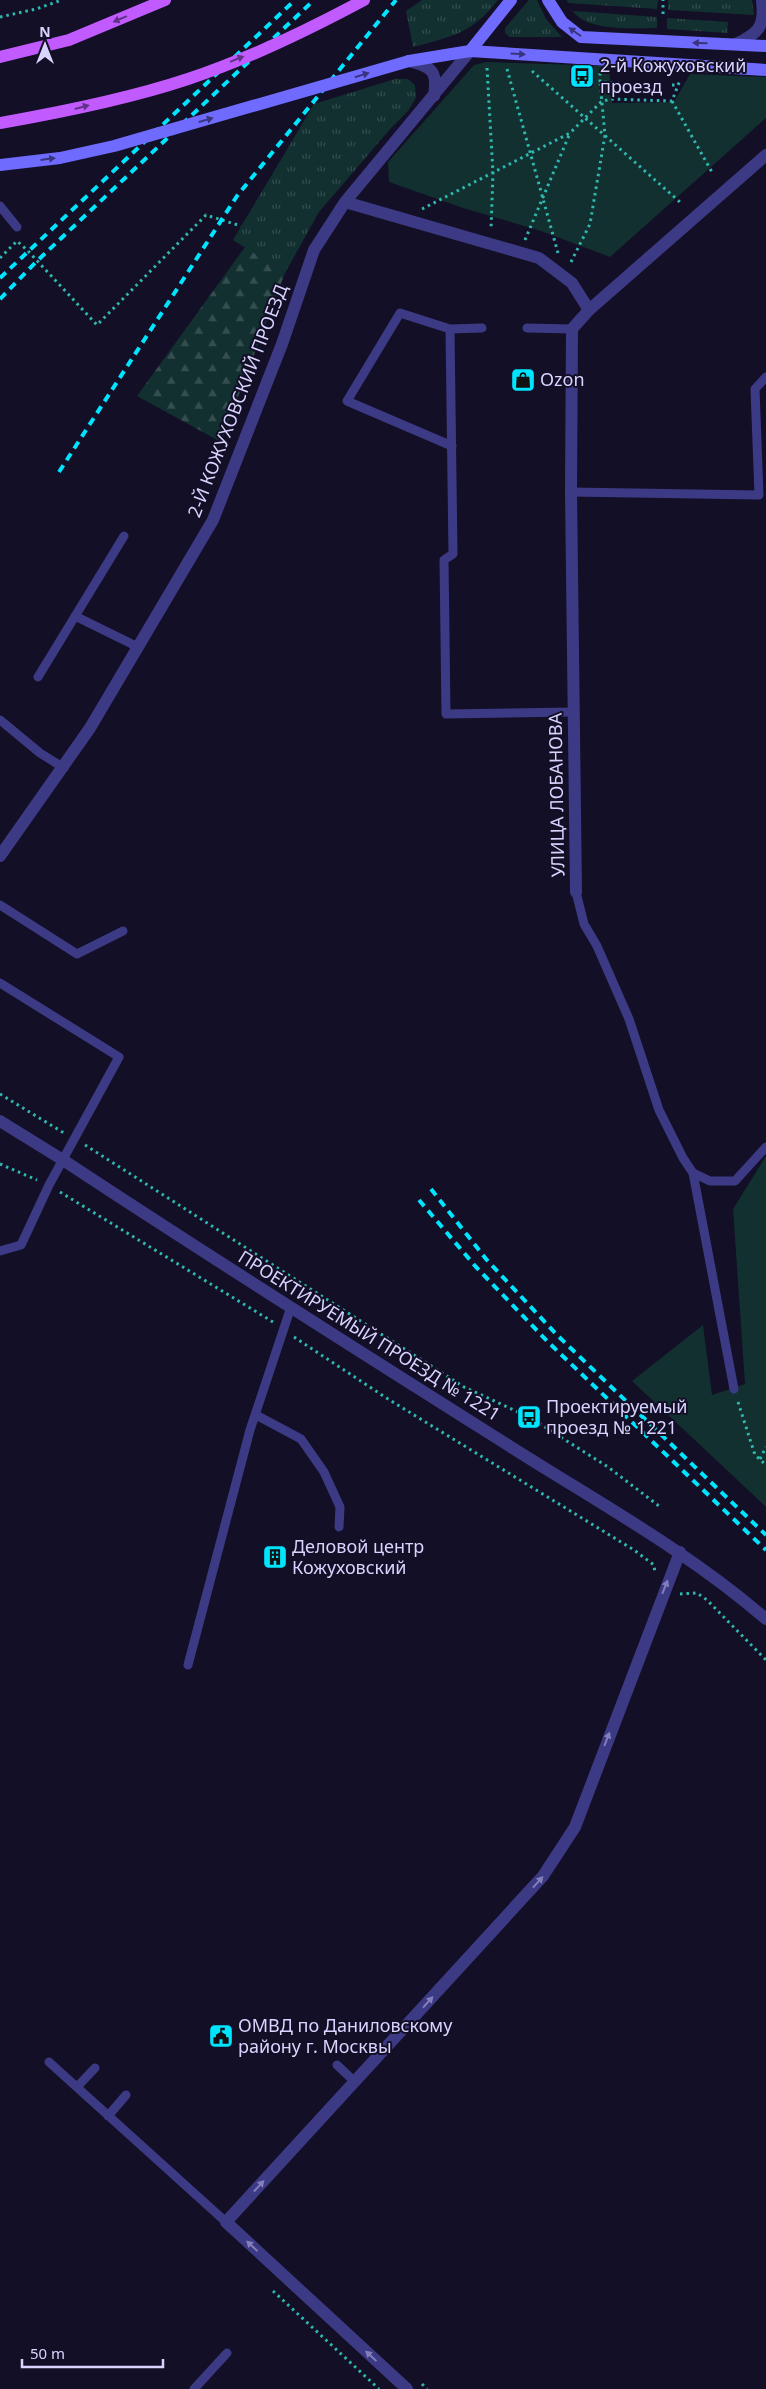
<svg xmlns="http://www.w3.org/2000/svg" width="766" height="2389" viewBox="0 0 766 2389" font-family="'Noto Sans',sans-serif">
<defs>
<pattern id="grass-tufts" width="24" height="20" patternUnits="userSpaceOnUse" patternTransform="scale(1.25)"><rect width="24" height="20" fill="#12302f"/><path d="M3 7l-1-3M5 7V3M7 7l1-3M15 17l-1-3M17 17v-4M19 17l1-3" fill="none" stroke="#344d4e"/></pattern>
<pattern id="forest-firs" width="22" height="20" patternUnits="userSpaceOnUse" patternTransform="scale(1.25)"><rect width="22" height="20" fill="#12302f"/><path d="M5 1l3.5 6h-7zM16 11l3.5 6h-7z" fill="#344d4e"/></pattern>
</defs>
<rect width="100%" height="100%" fill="#130f26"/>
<path fill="url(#grass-tufts)" d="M422,0H498C473,33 451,37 413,47L406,11Z
M529,0H537L546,19L562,37H510L505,33V28Z
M567,0H658L657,9L568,3Z
M668,0H752L754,15L668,10Z
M573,11L657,17V28C634,28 587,32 573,11Z
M667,18L728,22L727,33L667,29Z
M395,79H408L415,85L416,98L408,111L391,128L319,212L285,273L233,240L314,104Z"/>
<path fill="url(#forest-firs)" d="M245,247L285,273L221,442L137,396Z"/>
<path fill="#12302f" d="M486,62L609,66L612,103L674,102L690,74L766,77V118L610,257L541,231L463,208L389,182L388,162L474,65Z
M766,1156V1507L632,1381L703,1325L712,1395L745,1384L733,1209Z"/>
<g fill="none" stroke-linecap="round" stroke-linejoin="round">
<path stroke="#2fb8b0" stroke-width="3" stroke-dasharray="2.5 4" stroke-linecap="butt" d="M663,14V0
M0,17L36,9L62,0
M487,68L493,173L491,229
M507,69L558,253
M532,71L681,203
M600,73V82L621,83
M672,85H678
M672,101L713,174
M422,209L570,133L601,102L610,99L672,101L680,80
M525,240L570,133
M0,258L17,241L28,251L97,325L206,215L241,226
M571,262L590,224L605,135L600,82
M0,1094L64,1133
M85,1145L464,1387L529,1417L608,1467L659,1506
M0,1164L37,1180
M60,1192L273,1322
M294,1337L388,1399L634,1550L654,1565L655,1573
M738,1402L755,1455L766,1465
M760,1459L766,1447
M680,1594L697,1593L707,1600L766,1660
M273,2291L379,2389
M422,2384L427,2389"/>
<path stroke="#3d3a85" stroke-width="9" d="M0,206L17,227
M482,328L450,329L453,554L444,560L446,714L573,712
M527,328L572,329
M450,329L400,313L347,401L452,446
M571,492L759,495L755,389L766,377
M75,616L138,647
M38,677L124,536
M0,720L40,753L64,768
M576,892L584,924L597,946L629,1019L659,1110L683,1158L693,1173L710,1181H735L766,1147
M0,905L77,954L123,931
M0,983L119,1057L49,1185L21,1245L0,1251
M693,1173L734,1389
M256,1415L301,1439L324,1472L340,1507L339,1527
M188,1665L250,1430L291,1307
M49,2062L226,2222
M337,2065L355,2082
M77,2087L95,2068
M108,2116L126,2095
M194,2389L227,2353"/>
<path stroke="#3d3a85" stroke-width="12" d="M736,44C759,33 765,27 762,0
M409,61C432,67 438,71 434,96
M345,202L539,258L572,283L589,310
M0,856L90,728L213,520L282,344L314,250L345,202L470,51
M576,892L571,492L572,329L589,310L766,155
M0,1121L63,1160C207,1255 354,1348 500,1440C590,1498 684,1548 766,1619
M407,2389L226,2222L543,1876L575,1827L680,1552"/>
<path stroke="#6f6bff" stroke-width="12" d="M548,0L562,22L581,37L766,46
M470,51L511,0
M409,61L470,51L766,70"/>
<path stroke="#c25bff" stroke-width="12" d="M0,57L69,40L165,0"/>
<path stroke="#00e5ff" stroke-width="4" stroke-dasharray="8 6" stroke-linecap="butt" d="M0,278L295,0
M0,299L37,261L314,0
M59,472L237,196L396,0
M431,1189L486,1259L557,1335L766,1535
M419,1200L476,1267L548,1342L766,1550"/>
<path stroke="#6f6bff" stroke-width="12" d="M0,165L60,158L114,146L409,61"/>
<path stroke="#c25bff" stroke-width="12" d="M0,123C63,112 128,99 188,79C249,59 308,30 364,0"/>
</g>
<defs><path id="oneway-solid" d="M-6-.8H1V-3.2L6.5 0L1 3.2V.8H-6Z" transform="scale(1.25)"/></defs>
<g fill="#623188">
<use href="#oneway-solid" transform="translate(120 19) rotate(157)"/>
<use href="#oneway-solid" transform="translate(237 59) rotate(-22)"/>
<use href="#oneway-solid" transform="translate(82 107) rotate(-15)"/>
</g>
<g fill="#38347d">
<use href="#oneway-solid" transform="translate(575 32) rotate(-145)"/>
<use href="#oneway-solid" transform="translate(700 43) rotate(-178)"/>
<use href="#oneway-solid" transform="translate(518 54) rotate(3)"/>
<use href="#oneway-solid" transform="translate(362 75) rotate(-17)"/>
<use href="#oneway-solid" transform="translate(206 120) rotate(-16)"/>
<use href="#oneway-solid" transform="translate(48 159) rotate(-7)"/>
</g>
<g fill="#837fbc">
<use href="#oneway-solid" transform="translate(665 1587) rotate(-68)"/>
<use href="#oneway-solid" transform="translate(607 1739) rotate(-69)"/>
<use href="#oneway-solid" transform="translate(538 1882) rotate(-48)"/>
<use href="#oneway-solid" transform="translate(428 2002) rotate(-48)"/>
<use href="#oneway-solid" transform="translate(259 2186) rotate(-47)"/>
<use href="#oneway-solid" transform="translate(252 2246) rotate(-137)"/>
<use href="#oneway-solid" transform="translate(371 2356) rotate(-137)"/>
</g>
<defs>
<symbol id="bus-square" viewBox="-11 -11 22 22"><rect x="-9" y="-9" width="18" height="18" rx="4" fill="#00e5ff" stroke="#130f26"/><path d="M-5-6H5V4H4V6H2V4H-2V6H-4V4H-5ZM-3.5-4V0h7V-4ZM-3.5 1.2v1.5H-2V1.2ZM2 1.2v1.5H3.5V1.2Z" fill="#111"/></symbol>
<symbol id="shop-square" viewBox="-11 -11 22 22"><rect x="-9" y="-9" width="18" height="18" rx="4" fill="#00e5ff" stroke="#130f26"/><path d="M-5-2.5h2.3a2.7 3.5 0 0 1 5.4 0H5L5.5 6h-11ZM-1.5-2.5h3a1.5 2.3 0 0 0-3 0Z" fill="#111"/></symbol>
<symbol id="building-square" viewBox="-11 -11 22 22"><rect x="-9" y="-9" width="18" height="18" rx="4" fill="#00e5ff" stroke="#130f26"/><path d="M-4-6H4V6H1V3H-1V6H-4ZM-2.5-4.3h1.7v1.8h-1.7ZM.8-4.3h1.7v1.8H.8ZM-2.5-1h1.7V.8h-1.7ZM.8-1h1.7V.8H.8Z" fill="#111"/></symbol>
<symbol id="civic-square" viewBox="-11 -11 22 22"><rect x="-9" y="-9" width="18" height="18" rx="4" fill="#00e5ff" stroke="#130f26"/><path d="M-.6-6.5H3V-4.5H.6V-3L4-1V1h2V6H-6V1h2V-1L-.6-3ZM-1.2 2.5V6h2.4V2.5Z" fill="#111"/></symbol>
</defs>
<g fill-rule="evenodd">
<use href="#bus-square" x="568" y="62" width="28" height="28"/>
<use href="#shop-square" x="509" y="366" width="28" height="28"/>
<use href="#bus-square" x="515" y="1403" width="28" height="28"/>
<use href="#building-square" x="261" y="1543" width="28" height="28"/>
<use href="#civic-square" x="207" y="2022" width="28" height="28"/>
</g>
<g text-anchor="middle" stroke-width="4" stroke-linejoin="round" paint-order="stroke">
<g font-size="18" fill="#d9d4ff" stroke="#130f26" text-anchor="start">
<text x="600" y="72">2-й Кожуховский<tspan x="600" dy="21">проезд</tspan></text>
<text x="540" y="386">Ozon</text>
<text x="546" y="1413">Проектируемый<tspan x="546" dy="21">проезд № 1221</tspan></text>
<text x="292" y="1553">Деловой центр<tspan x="292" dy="21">Кожуховский</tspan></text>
<text x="238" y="2032">ОМВД по Даниловскому<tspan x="238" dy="21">району г. Москвы</tspan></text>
</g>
<g font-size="18" fill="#d9d4ff" stroke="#130f26">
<text transform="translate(238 401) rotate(-69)" y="6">2-Й КОЖУХОВСКИЙ ПРОЕЗД</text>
<text transform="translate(557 795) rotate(-91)" y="6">УЛИЦА ЛОБАНОВА</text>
<text transform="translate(369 1336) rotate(32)" y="6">ПРОЕКТИРУЕМЫЙ ПРОЕЗД № 1221</text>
</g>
</g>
<g transform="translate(45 45)" stroke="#130f26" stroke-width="4" paint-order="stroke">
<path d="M0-4L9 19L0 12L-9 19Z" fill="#d9d4ff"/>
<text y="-8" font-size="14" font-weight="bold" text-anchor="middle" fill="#d9d4ff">N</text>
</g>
<path d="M22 2359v8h141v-8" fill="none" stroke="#d9d4ff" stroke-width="2.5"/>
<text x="30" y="2359" font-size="15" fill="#d9d4ff" stroke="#130f26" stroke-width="4" paint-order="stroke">50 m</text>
</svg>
